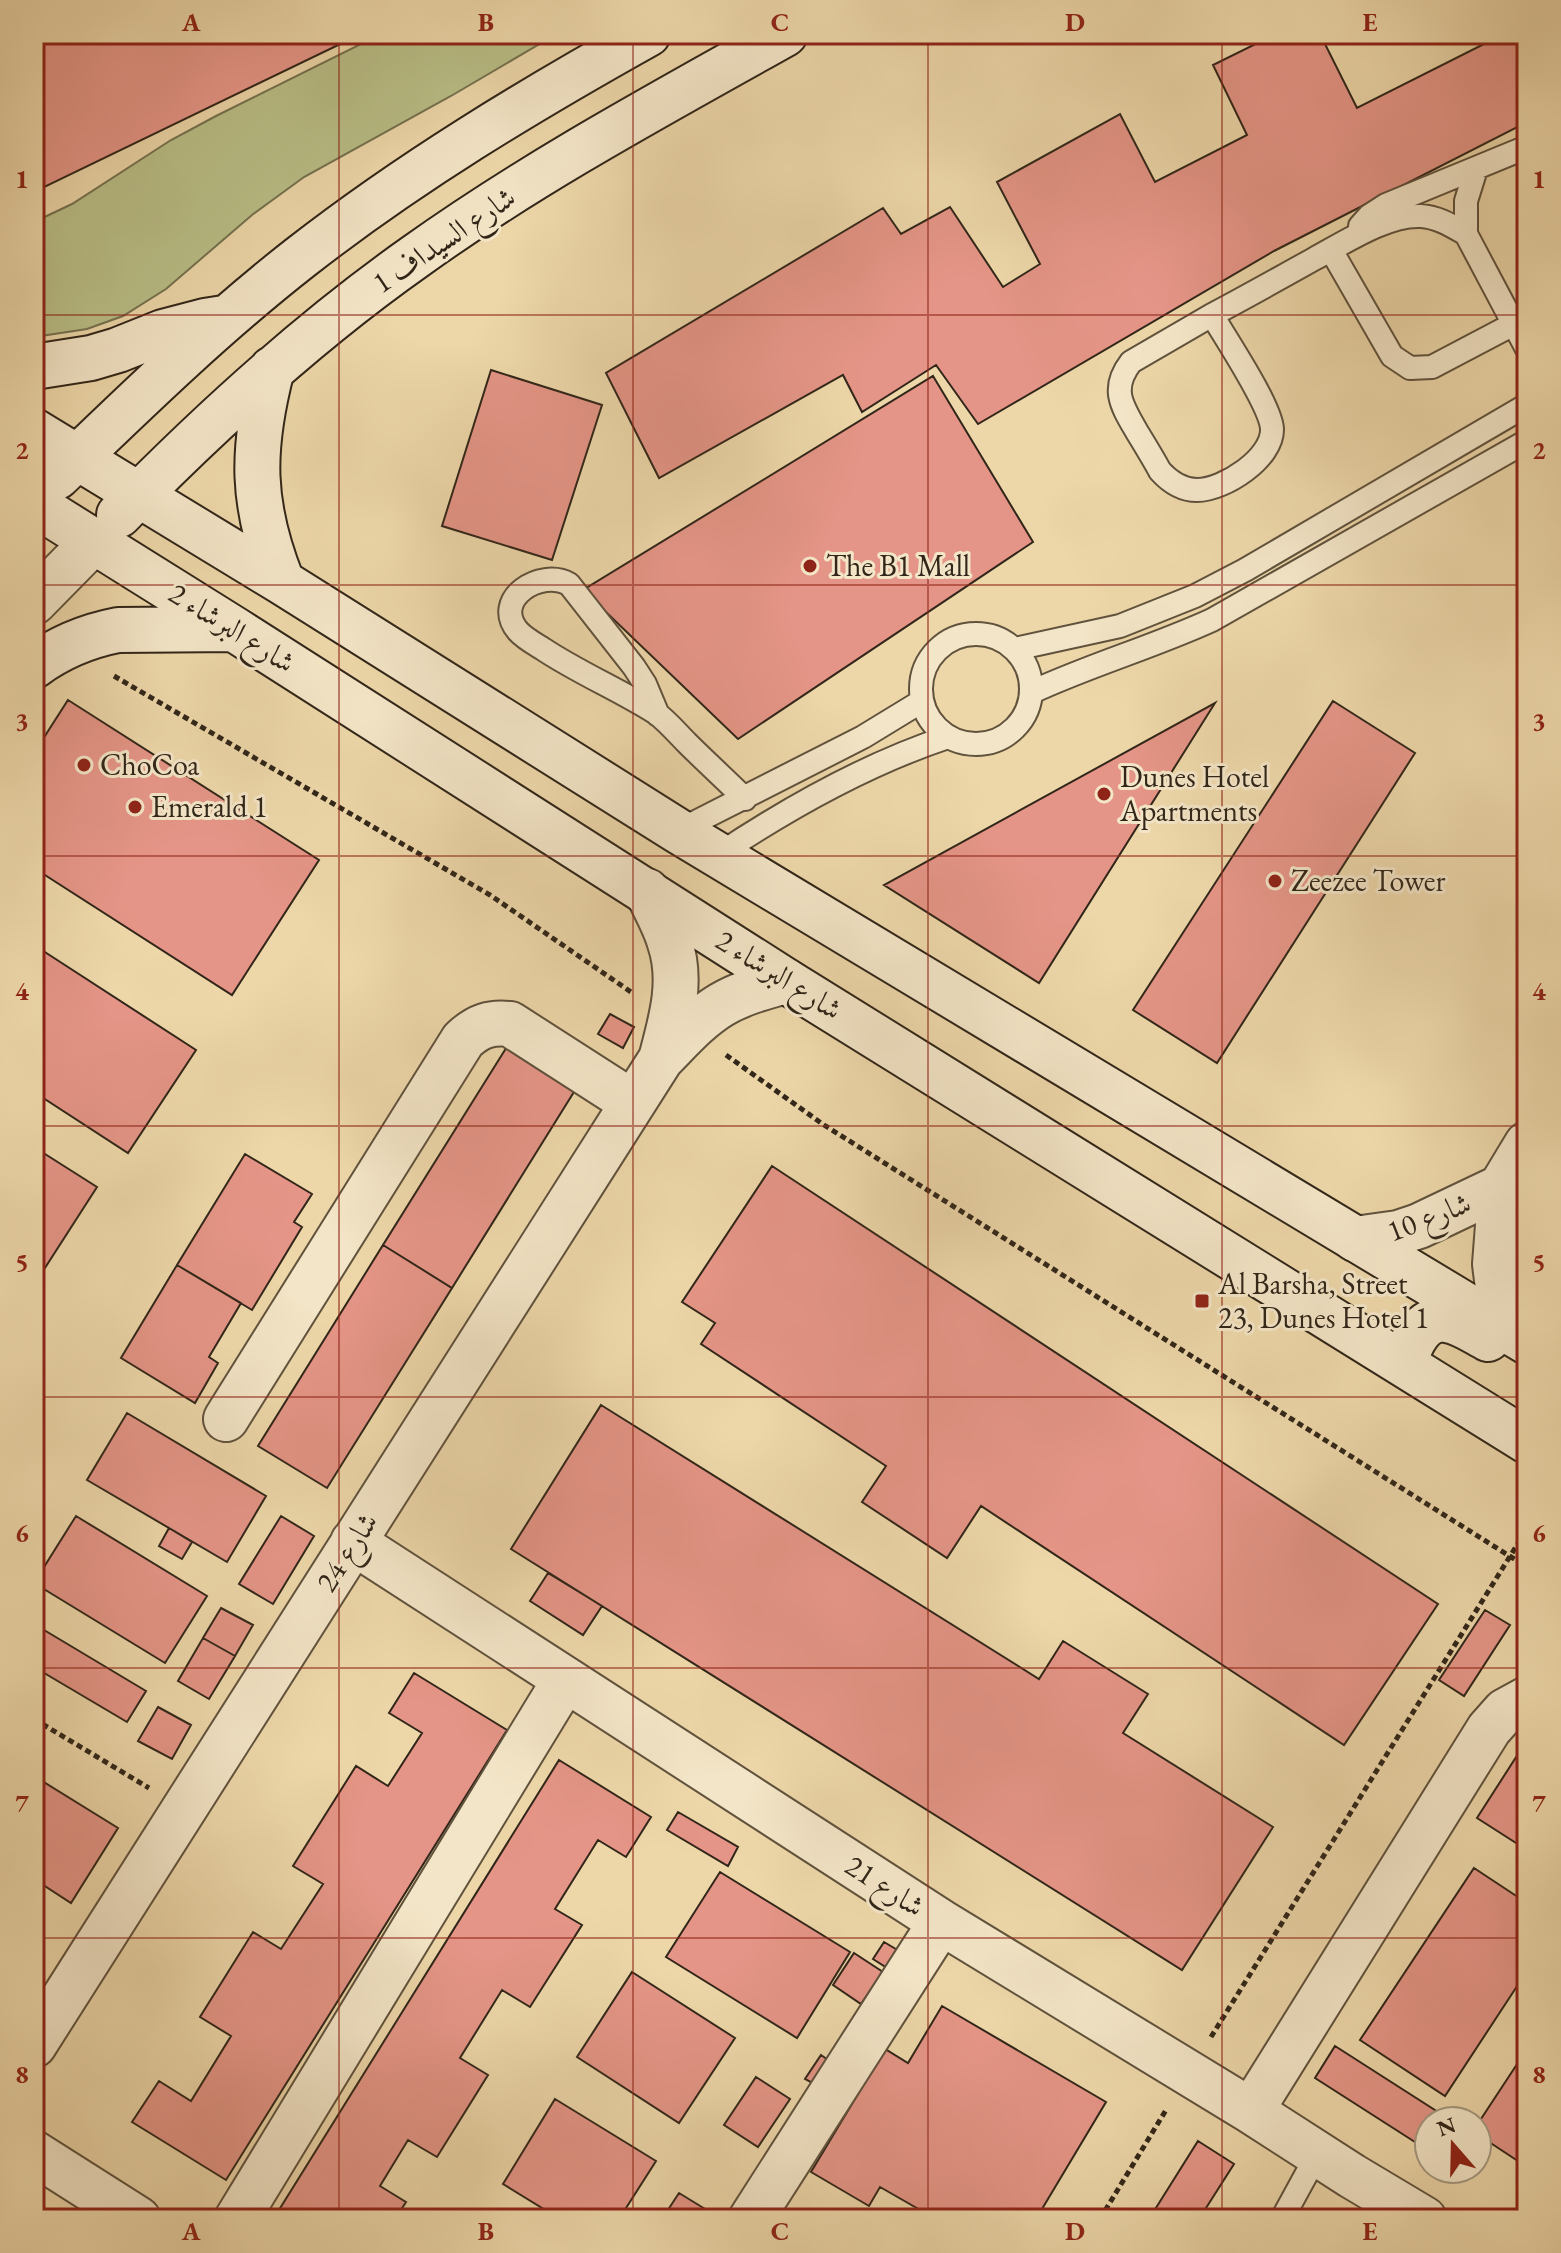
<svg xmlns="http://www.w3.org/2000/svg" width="1561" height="2253" viewBox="0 0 1561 2253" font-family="'EB Garamond',Amiri,serif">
<rect width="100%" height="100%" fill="#edd7a9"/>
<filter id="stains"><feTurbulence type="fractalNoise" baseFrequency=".0025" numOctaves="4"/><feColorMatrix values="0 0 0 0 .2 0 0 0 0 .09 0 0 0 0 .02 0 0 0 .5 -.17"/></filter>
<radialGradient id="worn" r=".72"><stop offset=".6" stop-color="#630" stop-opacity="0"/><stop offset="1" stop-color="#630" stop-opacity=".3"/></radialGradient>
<path fill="#b9be87" stroke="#757250" stroke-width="2" d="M381,34H547L548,39L451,96L304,177L252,215L166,289L123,316L87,329L34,337V222L72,204L171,140L216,116Z"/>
<path fill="#e59587" stroke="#312619" stroke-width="2" d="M34,34H361L34,192Z
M1276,34H1320L1357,108L1492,40L1489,34H1527V122L1274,251L978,424L936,365L862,412L843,375L659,478L606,373L883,208L901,234L950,207L1003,287L1040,264L997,182L1120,114L1155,182L1247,135L1213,65Z
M491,370L602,405L552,560L442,526Z
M933,376L1033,542L738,739L583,590Z
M68,700L319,860L232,995L34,868V753Z
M1333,701L1415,753L1217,1063L1133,1010Z
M1215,703L1039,983L884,885Z
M34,945L196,1050L128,1153L34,1092Z
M610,1014L634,1027L623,1048L598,1034Z
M513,1037L582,1079L452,1288L383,1245Z
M34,1147L97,1187L34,1285Z
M245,1154L312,1194L294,1222L302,1227L252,1310L177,1265Z
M772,1166L1438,1604L1344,1745L981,1506L947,1558L862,1502L886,1466L701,1344L715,1323L682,1302Z
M1527,1202V1278L1522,1274L1513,1227Z
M383,1245L452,1288L327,1488L258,1446Z
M177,1265L241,1303L209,1357L218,1363L195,1403L121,1358Z
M601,1405L1039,1679L1063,1641L1148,1694L1123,1733L1273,1827L1182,1970L511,1549Z
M127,1413L266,1496L227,1562L87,1480Z
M76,1516L207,1596L165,1663L34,1583Z
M281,1516L314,1536L273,1604L239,1584Z
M169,1528L192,1542L182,1559L159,1546Z
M548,1573L602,1606L583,1635L530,1601Z
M221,1608L253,1625L235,1656L203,1638Z
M1485,1610L1510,1625L1464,1696L1439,1680Z
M34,1624L146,1691L127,1722L34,1667Z
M203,1638L235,1656L209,1699L178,1681Z
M414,1673L507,1730L226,2180L132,2122L159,2081L191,2101L231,2036L200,2017L253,1932L281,1949L323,1884L293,1866L356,1766L388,1786L422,1733L389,1713Z
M158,1707L191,1725L172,1759L138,1741Z
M1527,1740V1850L1477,1818Z
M559,1760L651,1817L626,1857L598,1840L555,1909L582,1925L530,2007L502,1990L460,2058L488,2075L437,2157L408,2140L380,2186L406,2202L395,2219H295L279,2210Z
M34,1776L118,1828L71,1903L34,1879Z
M678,1812L738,1847L728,1866L667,1830Z
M1474,1868L1527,1903V1971L1445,2096L1360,2040Z
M720,1872L850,1952L797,2038L666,1957Z
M34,1923L44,1929L34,1945Z
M884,1942L906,1955L895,1973L873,1959Z
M854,1953L883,1972L861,2004L833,1985Z
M632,1972L735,2038L679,2123L577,2057Z
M942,2006L1106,2102L1036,2219H936L880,2187L869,2206L811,2172L885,2049L908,2063Z
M1335,2046L1452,2121H1429V2151L1315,2078Z
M1527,2049V2167L1477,2134V2125Z
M821,2055L831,2062L816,2085L805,2079Z
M756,2077L790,2099L758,2147L724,2125Z
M555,2099L656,2161L619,2219H560L503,2184Z
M1198,2141L1234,2164L1199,2219H1149Z
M679,2193L710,2212L706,2219H662Z"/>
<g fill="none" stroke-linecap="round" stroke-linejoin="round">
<defs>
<path id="lane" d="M1476,169L1466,201V234L1527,349
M1360,226L1369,216L1386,205L1527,147
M1331,250L1392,356L1410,368L1432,367L1527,317
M1212,315C1226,339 1271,406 1272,429C1273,458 1224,490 1197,490C1182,490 1170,482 1160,471C1153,458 1145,445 1137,432C1122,406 1110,389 1131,362Z
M1212,315C1246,297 1280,278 1314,259C1344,243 1387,214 1421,216C1438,217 1452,226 1466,234
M921 689a55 55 0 1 1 110 0a55 55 0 1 1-110 0Z
M1015,649L1120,626L1195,596L1245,570L1527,405
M1032,692C1090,665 1153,647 1212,620L1527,441
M658,715L645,684L634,667L569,584C541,568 491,599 518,631C524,638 535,644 543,649C579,673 620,690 656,713C667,721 677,733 687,743C706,762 726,780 745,799
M678,831L863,737L922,701
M718,855C790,807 866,764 948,737
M1282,2219L1318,2153"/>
<path id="street" d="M34,602L94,541
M647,891C655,908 665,925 670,943C683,982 671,1021 661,1059
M1355,1239L1398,1233L1419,1226L1501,1187
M1514,1334L1504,1312L1498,1288L1495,1264L1501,1187L1527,1144
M226,1419L463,1040C478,1026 490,1022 510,1024L633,1103
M353,1542L941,1922L1251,2111L1352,2176L1424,2219
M34,2045L661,1059C680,1040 698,1019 721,1005C741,993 764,987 786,981
M1251,2111L1489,1729L1505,1711L1527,1699
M34,2153L138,2219
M237,2219L565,1680
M751,2219L941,1922"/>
<path id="secondary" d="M34,367L91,358L118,350L163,332L205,321L224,318
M272,369C251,450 251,504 282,582
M34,431L282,582L678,831L1527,1342
M57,477C136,401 214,325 301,257C410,172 528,101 648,34
M34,504L234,629L786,981L1527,1441
M119,515C211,421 308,332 416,256C532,173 660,104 785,34
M34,666C60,647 87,636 118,630L234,629
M1405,1364C1409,1345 1422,1316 1446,1320C1461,1322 1475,1332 1488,1339"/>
</defs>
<use href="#lane" stroke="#60523d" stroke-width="26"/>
<use href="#street" stroke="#60523d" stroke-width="48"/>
<use href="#secondary" stroke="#312619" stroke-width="48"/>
<path stroke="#312619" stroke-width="5" stroke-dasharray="6 4" stroke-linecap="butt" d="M114,676L490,895L631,992
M726,1055L824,1125L1527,1567
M34,1719L149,1788
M1211,2037L1527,1529
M1100,2219L1166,2110"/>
<use href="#lane" stroke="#f3e5c7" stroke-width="22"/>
<use href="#street" stroke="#f3e5c7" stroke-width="44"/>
<use href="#secondary" stroke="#f3e5c7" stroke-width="44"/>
</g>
<path fill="none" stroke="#8f2418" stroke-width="2" stroke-opacity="0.55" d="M339,34V2219M633,34V2219M928,34V2219M1222,34V2219M34,315H1527M34,585H1527M34,856H1527M34,1126H1527M34,1397H1527M34,1668H1527M34,1938H1527"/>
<g fill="#8f2418" stroke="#f3e5c7" stroke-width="3">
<circle cx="810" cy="566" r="8"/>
<circle cx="84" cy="765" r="8"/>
<circle cx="1104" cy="794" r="8"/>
<circle cx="135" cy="807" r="8"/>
<circle cx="1275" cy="881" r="8"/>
<rect x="1194" y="1293" width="16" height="16" rx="4"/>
</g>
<g text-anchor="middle" stroke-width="6" stroke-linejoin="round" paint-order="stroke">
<g font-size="30" fill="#312619" stroke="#f3e5c7">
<text transform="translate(444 240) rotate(-34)" y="10">شارع السيداف 1</text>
<text transform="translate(232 628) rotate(32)" y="10">شارع البرشاء 2</text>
<text transform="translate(779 975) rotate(32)" y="10">شارع البرشاء 2</text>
<text transform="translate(1429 1217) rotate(-21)" y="10">شارع 10</text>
<text transform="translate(347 1552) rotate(-57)" y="10">شارع 24</text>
<text transform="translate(885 1886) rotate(33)" y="10">شارع 21</text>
</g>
<g font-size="30" fill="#312619" stroke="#f3e5c7" text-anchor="start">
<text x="826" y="576">The B1 Mall</text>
<text x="100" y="775">ChoCoa</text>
<text x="1120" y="787">Dunes Hotel<tspan x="1120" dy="34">Apartments</tspan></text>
<text x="151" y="817">Emerald 1</text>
<text x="1291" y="891">Zeezee Tower</text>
<text x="1218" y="1294">Al Barsha, Street<tspan x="1218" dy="34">23, Dunes Hotel 1</tspan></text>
</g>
</g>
<rect width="1561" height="2253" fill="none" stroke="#edd7a9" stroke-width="88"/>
<g transform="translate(1453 2145) rotate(340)"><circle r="38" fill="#f3e5c7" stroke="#a59981" stroke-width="2"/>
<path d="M0-6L14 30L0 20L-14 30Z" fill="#8f2418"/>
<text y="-12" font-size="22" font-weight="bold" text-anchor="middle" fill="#312619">N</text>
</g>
<rect x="44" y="44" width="1473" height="2165" fill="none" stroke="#8f2418" stroke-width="3"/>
<g font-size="26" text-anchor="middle" font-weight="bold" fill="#8f2418">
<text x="191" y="31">A</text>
<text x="486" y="31">B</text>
<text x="780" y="31">C</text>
<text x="1075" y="31">D</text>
<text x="1370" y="31">E</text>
<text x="22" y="188">1</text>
<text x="1539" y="188">1</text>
<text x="22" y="459">2</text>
<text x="1539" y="459">2</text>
<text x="22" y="730">3</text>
<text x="1539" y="730">3</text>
<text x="22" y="1000">4</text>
<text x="1539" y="1000">4</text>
<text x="22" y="1271">5</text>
<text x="1539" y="1271">5</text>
<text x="22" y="1542">6</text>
<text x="1539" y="1542">6</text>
<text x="22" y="1812">7</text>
<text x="1539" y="1812">7</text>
<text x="22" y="2083">8</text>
<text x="1539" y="2083">8</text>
<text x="191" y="2240">A</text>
<text x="486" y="2240">B</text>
<text x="780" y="2240">C</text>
<text x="1075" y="2240">D</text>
<text x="1370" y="2240">E</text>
</g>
<rect width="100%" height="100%" filter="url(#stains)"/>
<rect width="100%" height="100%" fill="url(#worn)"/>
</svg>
